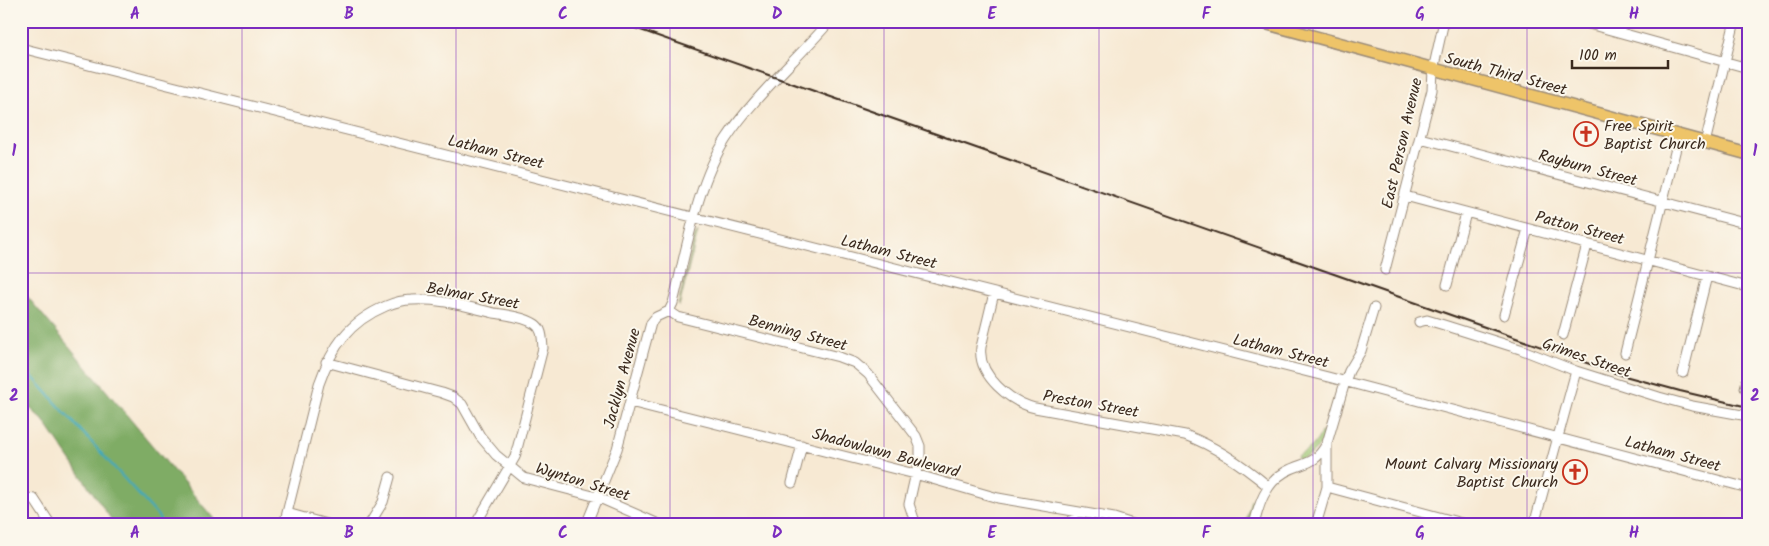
<svg xmlns="http://www.w3.org/2000/svg" width="1769" height="546" viewBox="0 0 1769 546" font-family="Kalam,sans-serif">
<rect width="100%" height="100%" fill="#fbf7ec"/>
<filter id="ink" filterUnits="userSpaceOnUse"><feTurbulence type="fractalNoise" baseFrequency=".02" numOctaves="2"/><feDisplacementMap in="SourceGraphic" scale="10" xChannelSelector="R" yChannelSelector="G"/><feConvolveMatrix kernelMatrix="1 2 1 2 8 2 1 2 1" color-interpolation-filters="sRGB"/></filter>
<filter id="wash" filterUnits="userSpaceOnUse"><feTurbulence type="fractalNoise" baseFrequency=".0096" numOctaves="4" result="noise"/><feDisplacementMap in="SourceGraphic" scale="20" xChannelSelector="R" yChannelSelector="G"/><feGaussianBlur stdDeviation="1.12" result="paint"/><feColorMatrix in="noise" values="0 0 0 0 0 0 0 0 0 0 0 0 0 0 0 0 0 1.4 0 .05"/><feComposite in="paint" operator="in"/></filter>
<g filter="url(#wash)">
<rect width="100%" height="100%" fill="#f7e9d3"/>
<path fill="#9fc773" stroke="#6d7848" d="M698,231L679,306H678L695,235Z
M1321,432L1326,434C1321,446 1312,456 1299,460L1297,456C1308,451 1317,444 1321,432Z
M1251,500L1255,502L1250,521L1246,520Z"/>
<path fill="#7fac65" stroke="#5d6b42" d="M21,294L26,295L219,525H115L43,420L21,400Z"/>
<g fill="none" stroke-linecap="round" stroke-linejoin="round">
<path stroke="#3ca9bb" stroke-width="2" d="M21,364L158,516L162,525"/>
</g>
</g>
<g filter="url(#ink)">
<g fill="none" stroke-linecap="round" stroke-linejoin="round">
<defs>
<path id="minor" d="M1578,21L1748,68
M21,48L1328,377L1748,488
M1420,138L1748,224
M1705,143L1735,21
M1405,196L1748,287
M1385,270L1432,90L1433,70L1444,21
M1447,285L1466,213
M994,293L981,347C977,376 1011,402 1035,408L1185,435C1215,446 1244,466 1269,487
M669,311L678,317L839,357L855,363L868,374L916,436L920,446V455L909,504L916,525
M1504,315L1528,229
M1419,322L1427,320L1444,325L1520,349L1576,371L1659,397L1692,406L1748,416
M1563,335L1587,245
M1625,353L1679,136
M326,362L442,393L453,397L462,404L480,436L496,455L524,478L597,497L661,525
M1683,373L1707,276
M1745,388L1748,377
M630,402L915,474L998,498L1114,518L1136,525
M792,483L802,445
M1327,487L1469,525
M21,497L34,499L51,525
M287,513L330,525
M284,525L319,384C332,347 348,322 386,306C393,303 404,300 412,300C439,298 468,307 494,313C507,315 524,317 535,324C543,329 542,340 543,348L515,457L475,525
M369,525L383,502L390,477
M586,525L617,449L651,323L656,317L669,311L673,303C686,252 697,183 726,139C755,95 796,61 830,21
M1072,525L1075,512
M1254,525C1259,504 1265,484 1285,472C1304,461 1313,467 1326,445
M1316,525L1327,487V443L1345,382L1349,371L1361,351L1374,308
M1534,525L1576,371"/>
<path id="major" d="M1257,21L1748,154"/>
</defs>
<use href="#minor" stroke="#998a78" stroke-width="11"/>
<use href="#major" stroke="#998a78" stroke-width="14"/>
<use href="#minor" stroke="#fff" stroke-width="9"/>
<use href="#major" stroke="#eec469" stroke-width="11"/>
<path stroke="#3b2a1e" stroke-width="2" d="M615,21L1621,375L1680,391L1748,407"/>
</g>
</g>
<path fill="none" stroke="#7b2cbf" stroke-width="1" stroke-opacity="0.55" d="M242,21V525M456,21V525M670,21V525M884,21V525M1099,21V525M1313,21V525M1527,21V525M21,273H1748"/>
<defs>
<symbol id="church-ring" viewBox="-11 -11 22 22"><circle r="9.5" fill="#fbf7ec" stroke="#c8321e" stroke-width="1.5"/><path d="M-1.2-6h2.4v3.5h3.3v2.4h-3.3V6h-2.4V-.1h-3.3v-2.4h3.3Z" fill="#c8321e"/></symbol>
</defs>
<g fill-rule="evenodd">
<use href="#church-ring" x="1572" y="120" width="28" height="28"/>
<use href="#church-ring" x="1561" y="458" width="28" height="28"/>
</g>
<g text-anchor="middle" stroke-width="4" stroke-linejoin="round" paint-order="stroke">
<g font-size="16" fill="#3b2a1e" stroke="#fbf7ec">
<text transform="translate(1506 73) rotate(15)" y="6">South Third Street</text>
<text transform="translate(1401 143) rotate(-77)" y="6">East Person Avenue</text>
<text transform="translate(496 151) rotate(14)" y="6">Latham Street</text>
<text transform="translate(1588 167) rotate(15)" y="6">Rayburn Street</text>
<text transform="translate(1580 227) rotate(15)" y="6">Patton Street</text>
<text transform="translate(889 251) rotate(14)" y="6">Latham Street</text>
<text transform="translate(473 295) rotate(10)" y="6">Belmar Street</text>
<text transform="translate(798 332) rotate(15)" y="6">Benning Street</text>
<text transform="translate(1281 350) rotate(14)" y="6">Latham Street</text>
<text transform="translate(1587 357) rotate(19)" y="6">Grimes Street</text>
<text transform="translate(621 378) rotate(-75)" y="6">Jacklyn Avenue</text>
<text transform="translate(1091 403) rotate(10)" y="6">Preston Street</text>
<text transform="translate(886 452) rotate(15)" y="6">Shadowlawn Boulevard</text>
<text transform="translate(1673 453) rotate(15)" y="6">Latham Street</text>
<text transform="translate(583 481) rotate(17)" y="6">Wynton Street</text>
</g>
<g font-size="16" fill="#3b2a1e" stroke="#fbf7ec" text-anchor="start">
<text x="1604" y="131">Free Spirit<tspan x="1604" dy="18">Baptist Church</tspan></text>
<text x="1558" y="469" text-anchor="end">Mount Calvary Missionary<tspan x="1558" dy="18">Baptist Church</tspan></text>
</g>
</g>
<rect width="1769" height="546" fill="none" stroke="#fbf7ec" stroke-width="55"/>
<path d="M1572 60v8h96v-8" fill="none" stroke="#3b2a1e" stroke-width="2.5"/>
<text x="1579" y="60" font-size="15" fill="#3b2a1e" stroke="#fbf7ec" stroke-width="4" paint-order="stroke">100 m</text>
<rect x="28" y="28" width="1714" height="490" fill="none" stroke="#7b2cbf" stroke-width="2"/>
<g font-size="16" text-anchor="middle" font-weight="bold" fill="#7b2cbf">
<text x="135" y="19">A</text>
<text x="349" y="19">B</text>
<text x="563" y="19">C</text>
<text x="777" y="19">D</text>
<text x="992" y="19">E</text>
<text x="1206" y="19">F</text>
<text x="1420" y="19">G</text>
<text x="1634" y="19">H</text>
<text x="14" y="156">1</text>
<text x="1755" y="156">1</text>
<text x="14" y="401">2</text>
<text x="1755" y="401">2</text>
<text x="135" y="538">A</text>
<text x="349" y="538">B</text>
<text x="563" y="538">C</text>
<text x="777" y="538">D</text>
<text x="992" y="538">E</text>
<text x="1206" y="538">F</text>
<text x="1420" y="538">G</text>
<text x="1634" y="538">H</text>
</g>
</svg>
